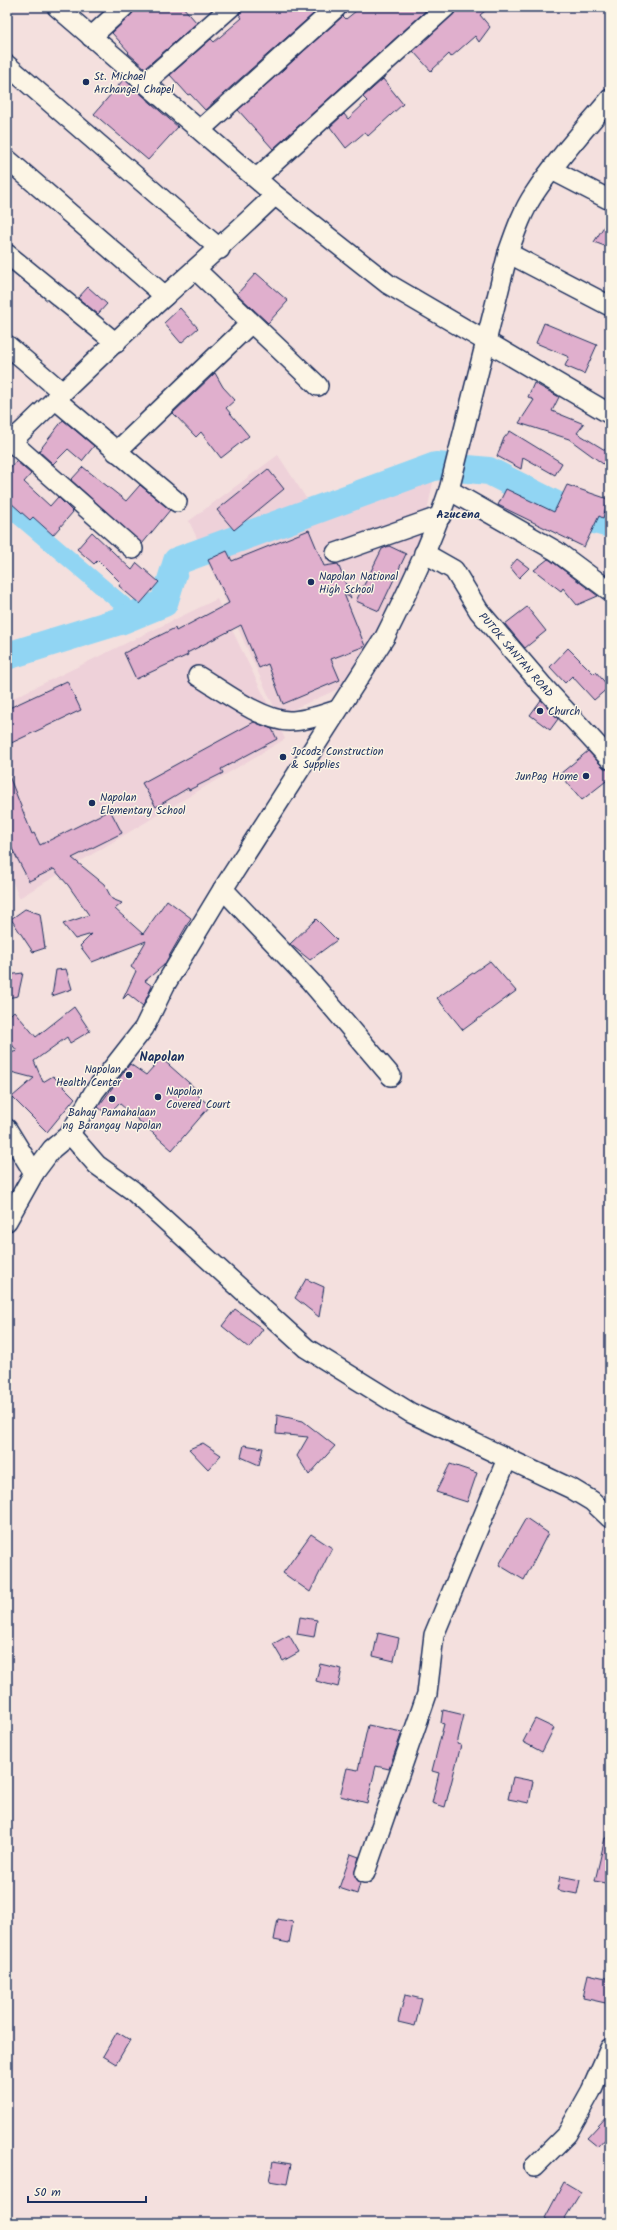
<svg xmlns="http://www.w3.org/2000/svg" width="617" height="2230" viewBox="0 0 617 2230" font-family="Kalam,sans-serif">
<rect width="100%" height="100%" fill="#f4e0de"/>
<filter id="ink" filterUnits="userSpaceOnUse"><feTurbulence type="fractalNoise" baseFrequency=".025" numOctaves="2"/><feDisplacementMap in="SourceGraphic" scale="8" xChannelSelector="R" yChannelSelector="G"/><feConvolveMatrix kernelMatrix="1 2 1 2 8 2 1 2 1" color-interpolation-filters="sRGB"/></filter>
<g filter="url(#ink)">
<path fill="#eed1d9" d="M278,455L319,518L434,478L420,544L389,620L347,685L278,716L189,521Z
M217,599L285,739L19,898L7,867V701Z"/>
<g fill="none" stroke-linecap="round" stroke-linejoin="round">
<path stroke="#91d5f3" stroke-width="17" d="M7,506L135,615"/>
<path stroke="#91d5f3" stroke-width="28" d="M7,656L120,621L164,603L177,561L436,466L489,471L578,516L610,524"/>
</g>
<path fill="#e0afcd" stroke="#1b2f5e" d="M136,7H183L197,23L145,68L128,53L129,52L112,33L131,15Z
M247,7H321L205,110L190,94L188,95L170,75L211,39L214,42L242,18L239,14Z
M361,7H430L273,149L238,110L343,16L346,19Z
M461,7H490L480,15L490,27L479,42L475,36L451,57L449,54L431,71L413,51Z
M124,79L178,127L148,160L94,114Z
M383,79L403,104L368,136L365,132L346,148L330,127L344,114L348,119L367,101L363,97Z
M610,217V248L594,242Z
M256,273L288,301L268,323L237,294Z
M88,287L107,304L98,314L78,298Z
M180,308L198,328L181,343L164,323Z
M544,323L597,345L584,374L565,366L569,357L536,343Z
M215,373L223,387L235,400L226,408L249,436L221,458L201,432L196,437L173,413Z
M534,383L559,397L552,411L584,424L577,433L610,453V469L569,439L519,423L534,400L528,397Z
M63,420L94,446L82,461L68,449L53,464L39,451Z
M510,431L562,463L555,475L523,457L521,469L497,456L504,438Z
M16,461L31,474L24,482L50,506L58,497L73,512L53,535L33,517L30,520L10,502L12,500L7,496V471Z
M83,467L126,501L140,485L170,510L142,544L71,480Z
M268,469L284,489L234,530L217,510Z
M567,485L608,499L603,518L599,516L584,547L498,505L506,489L554,512Z
M309,530L324,566L338,564L351,598L344,594L365,646L331,659L340,680L283,704L268,664L259,668L241,625L187,653L188,655L136,679L124,653L175,628L176,631L229,603L208,560L227,551L232,561Z
M92,532L132,570L137,563L159,582L140,604L119,586L121,583L98,560L94,564L77,549Z
M389,546L406,554L379,611L356,601L382,549Z
M517,559L529,568L519,578L510,567Z
M548,559L550,560L598,596L577,605L563,588L561,591L534,570Z
M527,607L546,631L525,648L505,624Z
M568,648L594,674L596,672L609,687L594,700L572,676L565,683L550,667Z
M67,681L81,710L7,745V709Z
M541,700L558,719L550,730L530,715Z
M254,722L272,729L277,739L221,769L223,773L189,790L188,788L156,807L142,783Z
M588,751L602,766L610,770V778L582,800L560,774Z
M7,771L32,834L34,833L40,845L110,810L122,833L72,858L104,884L112,899L122,903L115,909L143,934L167,900L191,918L164,965L145,981L152,986L143,1006L128,994L123,999L136,971L131,967L146,941L92,962L80,946L92,934L75,939L63,924L89,915L68,885L54,869L29,881L7,839Z
M25,909L40,914L45,948L33,952L11,919Z
M316,919L337,940L310,960L290,944Z
M490,961L516,991L463,1030L437,998Z
M66,969L72,989L52,996L56,970Z
M23,973L18,996L7,998V975Z
M74,1007L90,1031L70,1043L67,1037L34,1061L43,1082L53,1076L75,1098L47,1132L12,1097L34,1078L7,1071V1054L17,1051L7,1038V1018L14,1011L36,1037Z
M161,1058L196,1089L194,1092L210,1106L172,1150L119,1103L108,1115L98,1107L130,1064L146,1075Z
M306,1279L324,1287L319,1317L295,1298Z
M235,1309L263,1329L249,1348L222,1326Z
M277,1415L303,1421L335,1446L309,1475L297,1456L308,1437L276,1434Z
M203,1443L221,1455L208,1469L189,1449Z
M244,1445L263,1448L259,1465L241,1457Z
M450,1464L477,1473L467,1502L436,1492Z
M526,1518L548,1533L524,1580L499,1565Z
M311,1534L332,1548L310,1592L283,1573Z
M300,1617L317,1620L314,1637L297,1634Z
M378,1633L399,1638L394,1661L373,1656Z
M289,1635L299,1652L283,1661L273,1644Z
M320,1664L342,1669L338,1687L316,1681Z
M443,1710L464,1715L457,1744L461,1745L445,1807L432,1803L439,1773L432,1771L444,1724L441,1723Z
M535,1719L554,1728L542,1752L523,1742Z
M368,1725L402,1732L389,1769L376,1766L367,1803L340,1796L347,1768L358,1770Z
M513,1777L533,1781L529,1803L508,1799Z
M605,1838H610V1884L595,1881Z
M351,1854L359,1857L354,1875L360,1883L357,1894L339,1888Z
M560,1876L580,1880L577,1894L557,1890Z
M278,1919L293,1922L289,1943L274,1940Z
M588,1974L610,1979V2004L583,1998Z
M405,1995L422,1999L415,2026L398,2022Z
M117,2032L130,2040L116,2064L103,2056Z
M610,2113V2134L598,2147L587,2138Z
M273,2161L291,2164L287,2184L269,2181Z
M564,2182L581,2192L562,2223H553L545,2218Z"/>
<g fill="none" stroke-linecap="round" stroke-linejoin="round">
<defs>
<g id="minor">
<path d="M57,7L275,195L388,284L610,414"/>
<path d="M91,37L124,7"/>
<path d="M7,65L220,249"/>
<path d="M146,82L231,7"/>
<path d="M201,129L337,7"/>
<path d="M7,159L165,296"/>
<path d="M552,170L610,200"/>
<path d="M257,178L446,7"/>
<path d="M508,253L610,306"/>
<path d="M7,254L116,343"/>
<path d="M196,270L318,386"/>
<path d="M7,345L62,392"/>
<path d="M55,399L177,502"/>
<path d="M7,438L133,549"/>
<path d="M11,442C62,393 113,343 165,296C203,262 239,230 275,195"/>
<path d="M116,452L251,323"/>
<path d="M449,490L556,551L610,591"/>
<path d="M336,553L441,516"/>
<path id="s1" d="M424,553L454,570L479,611L542,685L610,759"/>
<path d="M198,676C222,690 260,720 289,721C305,721 321,715 337,710"/>
<path d="M223,889L311,982L391,1076"/>
<path d="M7,1129L34,1173"/>
<path d="M70,1134L97,1165L132,1190L306,1348L411,1413L572,1489L592,1501L610,1518"/>
<path d="M7,1221L34,1173L52,1149L70,1134L94,1092L144,1028L165,985L223,889L385,637C409,589 432,541 449,490L508,253C515,233 522,212 534,194C556,160 584,130 610,99"/>
<path d="M365,1873L427,1694L434,1635L507,1459"/>
<path d="M534,2167L567,2134L591,2091L610,2048"/>
</g>
</defs>
<use href="#minor" stroke="#1b2f5e" stroke-width="22"/>
<use href="#minor" stroke="#fcf5e5" stroke-width="19"/>
</g>
</g>
<g fill="#1b2f5e" stroke="#fcf5e5" stroke-width="1.5">
<circle cx="86" cy="82" r="4"/>
<circle cx="311" cy="582" r="4"/>
<circle cx="540" cy="711" r="4"/>
<circle cx="283" cy="757" r="4"/>
<circle cx="586" cy="776" r="4"/>
<circle cx="92" cy="803" r="4"/>
<circle cx="129" cy="1075" r="4"/>
<circle cx="158" cy="1097" r="4"/>
<circle cx="112" cy="1099" r="4"/>
</g>
<g text-anchor="middle" stroke-width="3" stroke-linejoin="round" paint-order="stroke">
<g font-size="11" fill="#1b2f5e" stroke="#fcf5e5" text-anchor="start">
<text x="94" y="80">St. Michael<tspan x="94" dy="13">Archangel Chapel</tspan></text>
<text x="319" y="580">Napolan National<tspan x="319" dy="13">High School</tspan></text>
<text x="548" y="715">Church</text>
<text x="291" y="755">Jocodz Construction<tspan x="291" dy="13">&amp; Supplies</tspan></text>
<text x="578" y="780" text-anchor="end">JunPag Home</text>
<text x="100" y="801">Napolan<tspan x="100" dy="13">Elementary School</tspan></text>
<text x="121" y="1073" text-anchor="end">Napolan<tspan x="121" dy="13">Health Center</tspan></text>
<text x="166" y="1095">Napolan<tspan x="166" dy="13">Covered Court</tspan></text>
<text x="112" y="1116" text-anchor="middle">Bahay Pamahalaan<tspan x="112" dy="13">ng Barangay Napolan</tspan></text>
</g>
<g font-size="11" fill="#1b2f5e" stroke="#fcf5e5">
<text dy="4" stroke="none"><textPath href="#s1" startOffset="140">PUTOK SANTAN ROAD</textPath></text>
</g>
<g font-size="12" font-weight="bold" fill="#1b2f5e" stroke="#fcf5e5">
<text x="458" y="518">Azucena</text>
</g>
<g font-size="13" font-weight="bold" fill="#1b2f5e" stroke="#fcf5e5">
<text x="162" y="1061">Napolan</text>
</g>
</g>
<rect width="617" height="2230" fill="none" stroke="#fcf5e5" stroke-width="24"/>
<rect x="12" y="12" width="593" height="2206" fill="none" stroke="#1b2f5e" stroke-width="1.5" filter="url(#ink)"/>
<path d="M28 2196v6h118v-6" fill="none" stroke="#1b2f5e" stroke-width="2"/>
<text x="34" y="2196" font-size="12" fill="#1b2f5e" stroke="#fcf5e5" stroke-width="3" paint-order="stroke">50 m</text>
</svg>
